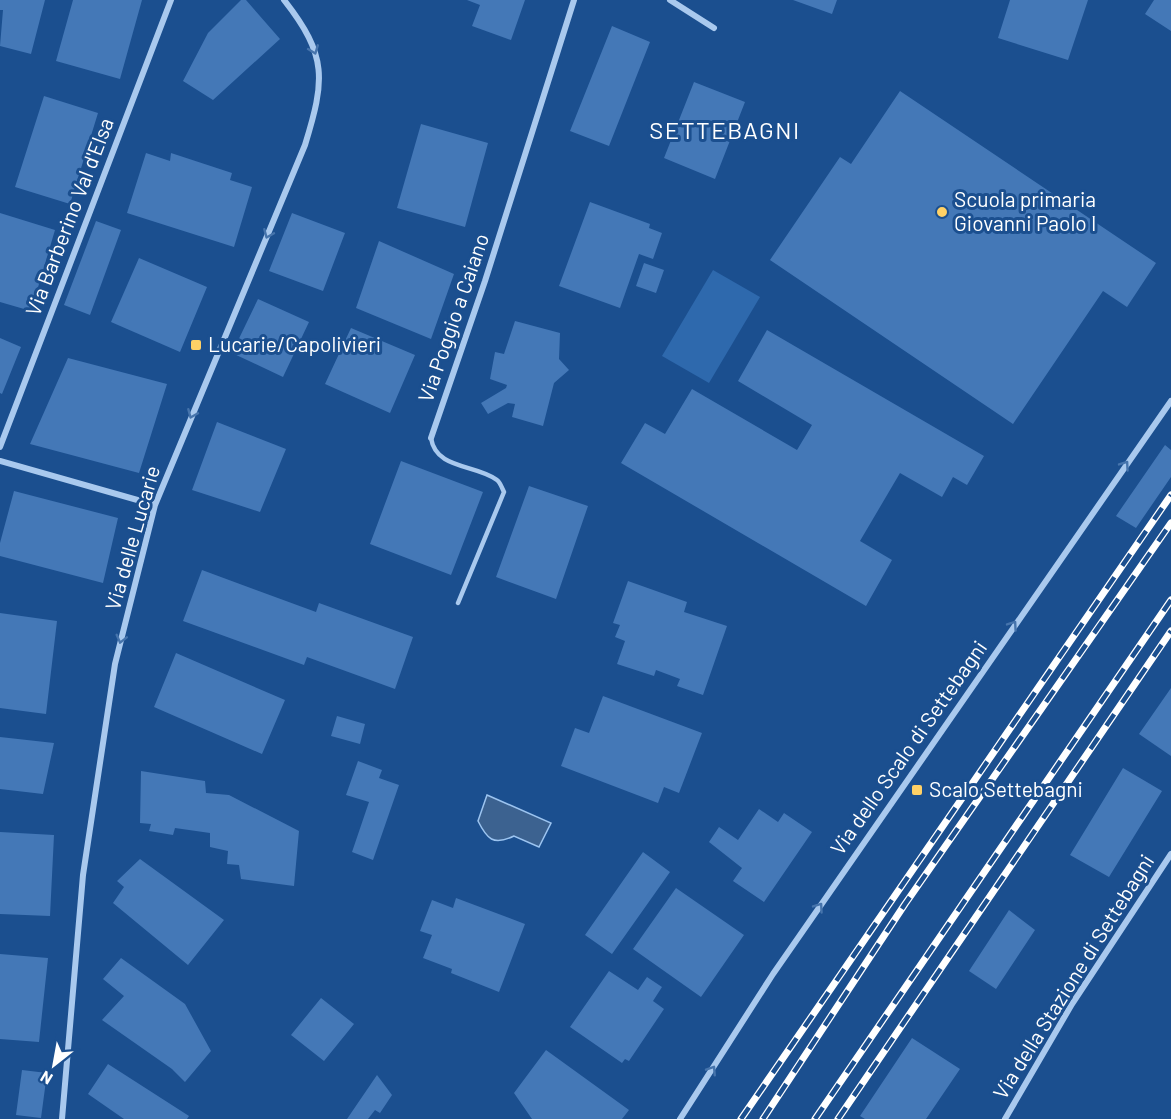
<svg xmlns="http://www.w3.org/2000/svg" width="1171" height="1119" viewBox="0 0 1171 1119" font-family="Barlow,sans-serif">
<rect width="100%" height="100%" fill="#1b4f8f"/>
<path fill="#2e69ad" d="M713,270L760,297L709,383L662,356Z"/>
<path fill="#3c6290" stroke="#9cc4f0" stroke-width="1.5" d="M487,795L551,823L539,847L514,836C493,846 487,839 478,821Z"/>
<path fill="#4478b7" d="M0,0H45L31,54L0,46L3,10H0Z
M73,0H142L120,79L56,61Z
M241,0H246L280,39L213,100L183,81L208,33Z
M467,0H525L511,40L472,26L480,5Z
M793,0H837L832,14Z
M1010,0H1088L1068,60L998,38Z
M1154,0H1171V31L1145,14Z
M612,26L650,42L609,146L570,131Z
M694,82L745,102L715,179L664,158Z
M900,91L1156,263L1127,307L1103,291L1013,424L770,260L840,157L851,164Z
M44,96L98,113L70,204L15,187Z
M421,124L488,143L465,227L397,208Z
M146,153L170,161L171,153L232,173L230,180L252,187L234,247L127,213Z
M590,202L650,224L649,228L662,233L653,259L639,254L620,308L559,286Z
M0,213L55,230L31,311L0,302Z
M292,213L345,233L323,291L269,271Z
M96,221L121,230L90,315L64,305Z
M379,241L454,274L431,339L356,308Z
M139,258L207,287L180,352L111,322Z
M644,263L664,270L656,293L636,286Z
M258,299L309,322L283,377L232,353Z
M515,321L560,333L559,359L569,370L554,383L543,426L512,417L515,404L508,403L488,414L481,403L506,388L507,385L490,379L495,352L504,354Z
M351,328L415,355L390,413L325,384Z
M767,330L984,456L967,485L953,477L942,497L900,473L860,541L892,560L866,606L621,463L645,423L665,434L692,389L797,450L812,425L738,381Z
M0,338L21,347L2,394L0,393Z
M68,358L167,384L139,473L30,444Z
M217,422L286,449L260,512L192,490Z
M1165,445L1171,450V477L1136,528L1116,516Z
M401,461L483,492L451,575L370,544Z
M529,486L588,506L556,599L496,577Z
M14,491L118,518L103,583L0,556V543Z
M202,570L316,612L319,603L413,637L395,689L307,657L304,665L183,621Z
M628,581L687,602L684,612L727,626L703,695L677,686L680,679L656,670L654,676L617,664L625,641L615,637L620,625L613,623Z
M0,613L57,621L46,714L0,708Z
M176,653L285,700L262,754L154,707Z
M1171,688V756L1139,734Z
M603,696L702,733L679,793L664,787L658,803L561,766L575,728L589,733Z
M337,716L365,724L360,744L331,736Z
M0,737L54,743L43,794L0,789Z
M358,761L382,770L379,778L399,785L373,860L352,852L369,802L346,795Z
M1123,768L1162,791L1109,877L1070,855Z
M141,771L205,781L206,793L229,795L299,831L294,886L241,879L239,865L227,864L228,851L210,847V833L175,828L173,835L149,831L151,824L140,823Z
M759,809L778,822L784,813L812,832L764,902L733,881L742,868L709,842L719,827L738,840Z
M0,832L54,835L50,916L0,914Z
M643,852L670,872L612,954L585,935Z
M140,859L224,920L188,965L113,903L124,887L117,881Z
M676,888L744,935L701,997L633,949Z
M456,898L525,924L499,992L451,973L452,969L423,958L432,935L420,931L432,900L453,908Z
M1009,910L1035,930L996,989L969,971Z
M0,954L48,958L39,1042L0,1039Z
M121,958L185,1004L211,1051L185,1082L172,1069L102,1020L124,996L103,979Z
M609,971L638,990L647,977L662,987L653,1001L664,1009L629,1061L625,1059L622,1063L570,1027Z
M321,998L354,1024L324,1061L291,1035Z
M912,1038L960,1069L926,1119H865L860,1116Z
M546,1050L629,1110L622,1119H532L514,1093Z
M108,1064L189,1116L187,1119H124L88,1094Z
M22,1070L47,1073L41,1118L16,1115Z
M377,1075L392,1095L380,1113L375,1110L368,1119H347Z"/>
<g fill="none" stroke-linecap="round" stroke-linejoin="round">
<path stroke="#a9c9ee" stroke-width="4.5" d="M431,438C436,470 476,464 497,480C500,482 502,488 504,492L458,603"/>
<path stroke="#a9c9ee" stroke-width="6" d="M670,0L714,28
M431,438L485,281L574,0
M0,447L171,0
M0,461L155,505
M62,1119L83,875L115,664L155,505L305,145C325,80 328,56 284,0
M680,1119L773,974L1171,401
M1005,1119L1072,1004L1171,854"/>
<defs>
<path id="rail" d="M741,1119L1171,495
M763,1119L905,904L1171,523
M815,1119L1171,600
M838,1119L1171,631"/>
</defs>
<use href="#rail" stroke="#fff" stroke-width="7"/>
<use href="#rail" stroke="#1b4f8f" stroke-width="4.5" stroke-dasharray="14" stroke-linecap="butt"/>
</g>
<defs><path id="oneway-chevron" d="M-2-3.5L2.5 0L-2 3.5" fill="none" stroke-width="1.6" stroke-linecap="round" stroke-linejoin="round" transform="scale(1.5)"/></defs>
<g stroke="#4674ac">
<use href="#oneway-chevron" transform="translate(314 50) rotate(69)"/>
<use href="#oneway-chevron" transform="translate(268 234) rotate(113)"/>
<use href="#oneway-chevron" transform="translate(192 414) rotate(113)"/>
<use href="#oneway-chevron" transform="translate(1125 465) rotate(-55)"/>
<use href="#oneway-chevron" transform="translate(1013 625) rotate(-55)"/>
<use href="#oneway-chevron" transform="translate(121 639) rotate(104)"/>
<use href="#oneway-chevron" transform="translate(819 907) rotate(-55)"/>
<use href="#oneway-chevron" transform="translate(712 1070) rotate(-57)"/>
</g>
<g fill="#ffd166" stroke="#1b4f8f" stroke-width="2">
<circle cx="942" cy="212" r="6"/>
<rect x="190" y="339" width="12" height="12" rx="3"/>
<rect x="911" y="784" width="12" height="12" rx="3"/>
</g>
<g text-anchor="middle" stroke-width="6" stroke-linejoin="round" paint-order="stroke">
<g font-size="21" fill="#fff" stroke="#1b4f8f" text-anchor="start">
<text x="954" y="207">Scuola primaria<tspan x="954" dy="24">Giovanni Paolo I</tspan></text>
<text x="208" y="352">Lucarie/Capolivieri</text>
<text x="929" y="797">Scalo Settebagni</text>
</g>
<g font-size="21" fill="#fff" stroke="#1b4f8f">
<text transform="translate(70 217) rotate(-69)" y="7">Via Barberino Val d'Elsa</text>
<text transform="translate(454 318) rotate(-71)" y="7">Via Poggio a Caiano</text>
<text transform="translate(133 538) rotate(-74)" y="7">Via delle Lucarie</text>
<text transform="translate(909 748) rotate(-55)" y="7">Via dello Scalo di Settebagni</text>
<text transform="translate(1074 977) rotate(-58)" y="7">Via della Stazione di Settebagni</text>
</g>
<g font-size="24" letter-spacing="1.5" fill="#fff" stroke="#1b4f8f">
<text x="725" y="139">SETTEBAGNI</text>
</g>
</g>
<g transform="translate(54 1065) rotate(211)" stroke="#1b4f8f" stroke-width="4.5" paint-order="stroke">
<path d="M0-4.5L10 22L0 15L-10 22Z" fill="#ffffff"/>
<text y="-9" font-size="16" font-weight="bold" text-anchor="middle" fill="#ffffff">N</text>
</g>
</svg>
